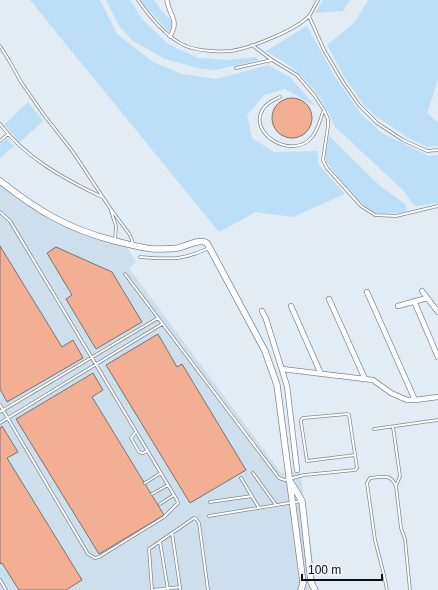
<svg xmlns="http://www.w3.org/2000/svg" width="438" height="590" viewBox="0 0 438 590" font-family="Arial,sans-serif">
<rect width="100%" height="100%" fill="#e1ecf4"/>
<path fill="#cddfec" d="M0,185L21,202L54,222L91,237L127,247L136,262L129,268L281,473L300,472L317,590H0Z"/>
<path fill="#bcdef6" d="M30,0H100L117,34L153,62L182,74L216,79L268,65L290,77L315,106L285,89L264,95L247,115L252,138L274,152L317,151L319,165L345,194L293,217L256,212L219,232Z
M106,0H130L142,19L168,44L198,58L230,60L256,57L259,60L215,70L198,68L165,59L133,41L119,26Z
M141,0H154L161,10L173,23L169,32L148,9Z
M323,0H350L343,11L315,13Z
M368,0H438V80L427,113L438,123V146L426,147L407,137L377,117L363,104L345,78L327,45L354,23Z
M307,26L335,77L361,114L382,133L429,156L438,155V203L417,206L412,203L403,190L334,126C330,109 309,81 295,70C286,63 276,57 266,51Z
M28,102L43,121L20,142L4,125Z
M329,136L379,185L405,204L407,211C398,213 383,215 374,212C361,207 337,175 327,163L325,157Z
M7,139L14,146L0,158V145Z"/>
<path fill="#f2af94" stroke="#7e736e" d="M272 118a20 20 0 1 1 40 0a20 20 0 1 1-40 0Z
M0,246L62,347L73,340L83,358L7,402L0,389Z
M56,247L112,272L142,322L96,349L66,299L72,295L47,253Z
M158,334L177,367L182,364L246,470L190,503L106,365Z
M93,373L103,390L92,397L164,515L99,554L16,419Z
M2,426L18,452L7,458L82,580L66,590H19L2,563L0,564V428Z"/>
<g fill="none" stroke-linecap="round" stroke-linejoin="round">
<defs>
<path id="service" d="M138,0C149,16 168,39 186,46C197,51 219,52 231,51C251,48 296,30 309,16C312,12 315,5 318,0
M309,16L324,50L343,82L359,105L377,123L403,140L427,151L438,150
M252,45L272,60
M0,46L10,62L21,82L44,115L73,152L110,208L130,235L133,243
M236,68L272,60L297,75L314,95L324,110L328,119V126L323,160L327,168L361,206L375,215L396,216L438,206
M280,97C274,100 266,103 263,109C247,133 292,161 312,137C318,130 320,120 323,112
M0,124C26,158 64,179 102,197
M0,141L8,134
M111,211L116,226L115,240
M0,212L10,221L177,500L178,503L164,517L99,557L95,558L88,554L0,405
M140,257C170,259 181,261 209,248
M125,274L279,478L285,480L304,475L355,470L357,468L349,415L347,414L303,418L301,420V422L307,461L355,455
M0,412L158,318
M0,423L162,324
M393,427L400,476L396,486L401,528L405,539L410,590
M374,429L438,420
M136,432L131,438L139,452L143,453L147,451
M253,473L276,505
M241,478L259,508
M145,483L161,473
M152,494L168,485
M210,502L252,496
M160,504L174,495
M209,516L301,501
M172,533L180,587
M160,542L168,590
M0,580L6,590
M152,590L149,549L194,518L196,519L199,523L208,590
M153,590L180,587V590
M387,590L384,575L375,540L367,483L370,478C383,477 390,473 396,486"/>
<path id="pedestrian" d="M167,0C169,16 180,20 170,36"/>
<path id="minor" d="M422,291L438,312
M367,292L415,400
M329,299L365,379
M414,301L438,357
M291,306L321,374
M398,306L427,298
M262,311L266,319L287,386L297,470
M282,369L373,380L391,393L407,400H415L438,397"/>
<path id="tertiary" d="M0,181C38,211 68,229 115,241C128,244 141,248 154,249C162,249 171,249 178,248C187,246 200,238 207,243L265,351L277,385L303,583L301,590
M290,481L302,501L311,582L315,590"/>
</defs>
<use href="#service" stroke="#818b92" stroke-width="3.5"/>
<use href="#pedestrian" stroke="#818b92" stroke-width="5"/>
<use href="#minor" stroke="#818b92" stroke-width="6"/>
<use href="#tertiary" stroke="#818b92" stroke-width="7"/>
<use href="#service" stroke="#fff" stroke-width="2"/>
<use href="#pedestrian" stroke="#fff" stroke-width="3.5"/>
<use href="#minor" stroke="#fff" stroke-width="4.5"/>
<use href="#tertiary" stroke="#fff" stroke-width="5.5"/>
</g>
<path d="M302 574v6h80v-6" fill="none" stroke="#0b0f11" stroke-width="2"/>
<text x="308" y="574" font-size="12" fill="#0b0f11" stroke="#f2f9fd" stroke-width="3" paint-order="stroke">100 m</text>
</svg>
